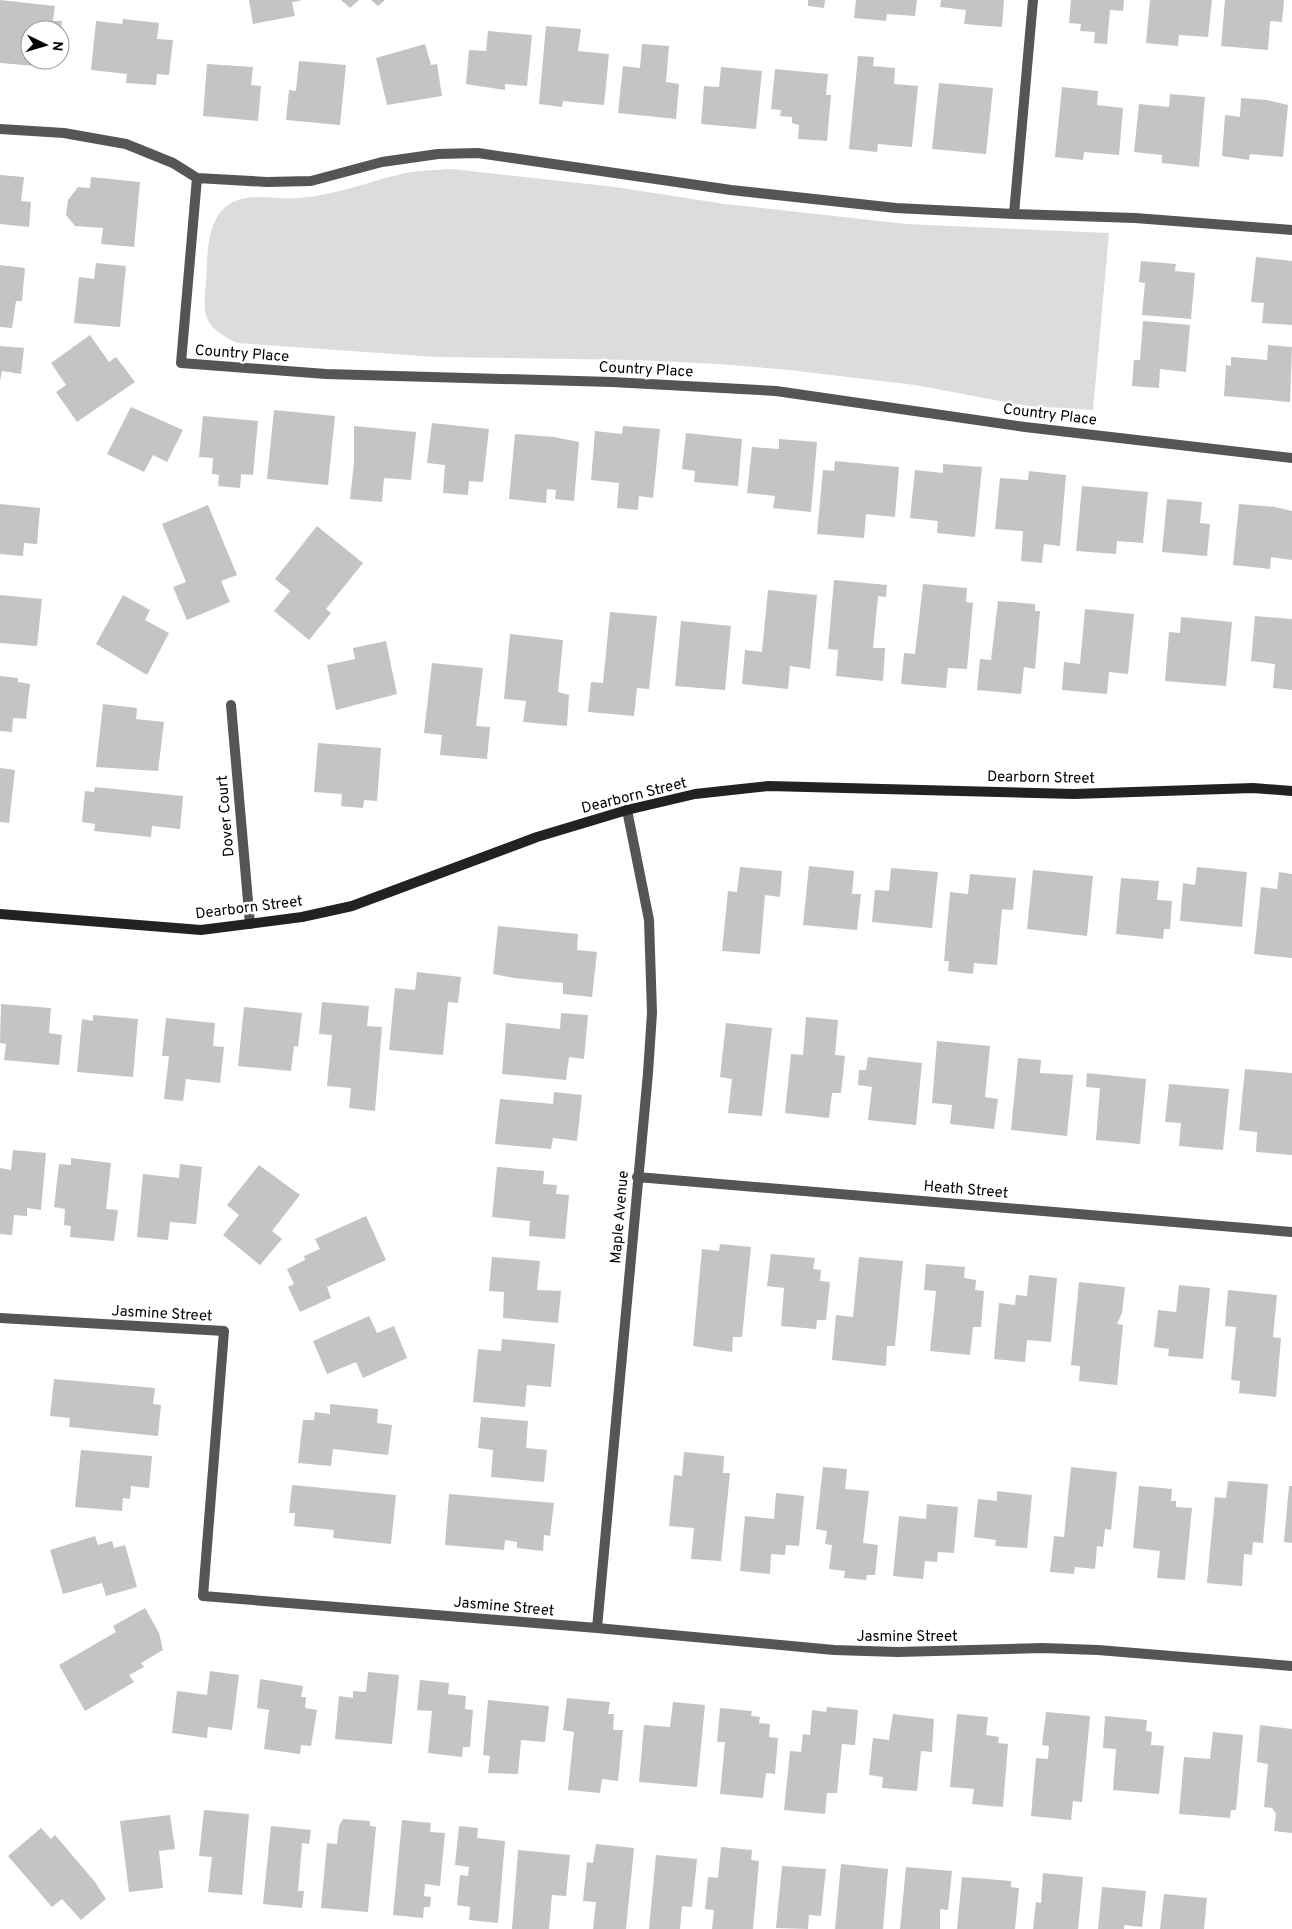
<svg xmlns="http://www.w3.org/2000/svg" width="1292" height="1929" viewBox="0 0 1292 1929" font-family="Overpass,sans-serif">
<rect width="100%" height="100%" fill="#fff"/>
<path fill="#dcdcdc" d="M452,169L615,187L725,204L906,224L1109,233L1093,410L1028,406L915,385L789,370L719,364L636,360L437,357L237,343C205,327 202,318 206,283C208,258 205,222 228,205C248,191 276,200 299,198C336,195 370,181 406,173C421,170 437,170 452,169Z"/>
<path fill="#c4c4c4" d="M0,0L55,6L53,21H62L61,30H30V60H49L48,67L0,63Z
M249,0H300V1L292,2L295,16L253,24Z
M341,0H359L350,8Z
M371,0H385L378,6Z
M808,0H825L824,8L808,6Z
M856,0H917L915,16L887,14L886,21L854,18Z
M941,0H1004L1002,27L964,24L966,10L940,7Z
M1071,0H1124L1123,11L1110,10L1107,44L1094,43L1095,32L1080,31L1081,24L1069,23Z
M1150,0H1212L1208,37L1179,35L1178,46L1146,43Z
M1225,0H1284L1282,22L1270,21L1268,50L1221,46Z
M123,19L159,23L157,39L173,40L169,75L157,74L156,85L126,83L127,74L91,70L96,21L122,24Z
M546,26L581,29L578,51L609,54L604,105L563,101L562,107L539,104Z
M488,31L532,35L527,86L505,84V90L466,84L469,50L486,51Z
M425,44L431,65L437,64L442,96L387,105L376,58Z
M642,44L669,46L666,82L679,84L676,119L618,113L623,66L640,68Z
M858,56L874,57L873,66L895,68L894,84L918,86L912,147L878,144L877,152L849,149Z
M299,61L346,65L340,125L286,120L289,90L296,91Z
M207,64L253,67L251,85L261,86L258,121L203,116Z
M721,67L762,71L756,129L701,124L704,86L719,87Z
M775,69L828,74L826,95H831L827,141L798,139L799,125L792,123V117L780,116L781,110L771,109Z
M939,83L993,88L986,154L932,149Z
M1062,87L1098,91L1097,105L1123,108L1119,155L1084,152L1083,160L1055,157Z
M1170,94L1205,97L1199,167L1162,163V155L1134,152L1139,104L1169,107Z
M1241,98L1267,100L1288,105L1283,157L1250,154L1249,160L1222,156L1225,115L1240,117Z
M0,175L24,177L21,201L31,202L29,227L0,224Z
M91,177L140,182L134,247L101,244L103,228L75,226L66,215L68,200L78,187L90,188Z
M1256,257L1292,261V325L1262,323L1264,303L1251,302Z
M1141,261L1176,264L1175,271L1195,273L1191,319L1142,315L1145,283L1139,282Z
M96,263L126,266L120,327L74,323L79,277L94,279Z
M0,265L25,268L22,301H16L12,328L0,327Z
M1143,321L1190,325L1186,372L1160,369L1159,388L1132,386L1134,360H1140Z
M90,335L109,362L116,357L135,382L77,422L56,392L66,385L51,363Z
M1268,345L1292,347L1290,402L1224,396L1226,365L1231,366V357L1267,360Z
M0,346L24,348L21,374L2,371L0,381Z
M131,407L183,430L167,462L153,455L144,472L107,454Z
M274,410L335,416L328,485L267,479Z
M203,416L258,421L253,475L241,474L240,488L218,486L219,475L212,474L213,458L199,457Z
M432,423L489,429L483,482L469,481L468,495L443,493L445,465L427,463Z
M354,426L416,432L411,480L384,478L382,502L350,499L354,462Z
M623,426L660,429L653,498L639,496L638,510L617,508L619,483L591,480L595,431L622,434Z
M686,433L742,439L738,486L694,482L695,471L682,469Z
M515,434L554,437L579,442L574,501L555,499L556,490L547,489L546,503L509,499Z
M779,439L817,442L811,512L773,508L775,496L747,493L752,447L779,449Z
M835,461L899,467L895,517L866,514L864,538L817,534L823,470L834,471Z
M943,464L982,467L975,537L937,533L938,521L910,518L915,470L943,473Z
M1029,471L1066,475L1060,546L1044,544L1042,563L1021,561L1023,531L995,529L1000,478L1028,480Z
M1082,486L1148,492L1143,543L1117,541L1116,554L1076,551Z
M1167,499L1202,502L1200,523L1210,524L1207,556L1162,552Z
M0,504L40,508L37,544L24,543L23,556L0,554Z
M1239,504L1275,507L1292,511V560L1271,557L1270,569L1233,565Z
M208,505L237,575L221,581L230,602L187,620L173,587L186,582L162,524Z
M317,526L363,563L326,609L331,613L309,640L274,611L290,591L275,579Z
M834,580L887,585L886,597L878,596L873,648H885L883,681L836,676L838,650L828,649Z
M923,584L967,588L966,602L973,603L967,669L948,668L946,688L901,684L904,653L915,654Z
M768,590L817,595L810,669L790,666L788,689L742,684L745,650L762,652Z
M0,595L42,599L37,646L0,643Z
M123,595L150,610L145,620L169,633L147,675L96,644Z
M998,601L1035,604V611H1040L1035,669L1024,667L1021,694L977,690L980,659L991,660Z
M1085,609L1134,614L1128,674L1109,672L1107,694L1062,690L1064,662L1080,664Z
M610,612L657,616L649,689L637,688L634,716L588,712L591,682L603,683Z
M1255,616L1292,619V690L1273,688L1275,664L1251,661Z
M1181,617L1232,622L1226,686L1165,681L1169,632L1180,633Z
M681,621L731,626L725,690L675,686Z
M510,634L563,640L558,692L569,695L567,726L523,722L526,701L504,699Z
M386,641L397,694L336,710L327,665L355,659L353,648Z
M432,663L483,668L476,726L490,727L487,759L440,755L442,735L424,733Z
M0,676L18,678V682L30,684L26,719L13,718L12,732L0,731Z
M103,704L137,708L136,719L164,722L158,771L96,767Z
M318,743L381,748L377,801L364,800L363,808L341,806L342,794L314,792Z
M0,768L15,770L9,823L0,822Z
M95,787L183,796L180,829L152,826L151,837L94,831L95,824L82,822L85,791L94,792Z
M809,866L854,871L852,894H861L857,930L803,925Z
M740,867L782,871L780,897L765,895L760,954L722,951L728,891L737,892Z
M1197,867L1247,872L1242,927L1180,921L1183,883L1195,885Z
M891,868L938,872L932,928L872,922L875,890L889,891Z
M1033,870L1093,876L1087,936L1027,929Z
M1279,872L1292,874V958L1254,954L1261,887L1277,889Z
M970,874L1016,878L1013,910L1002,909L997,965L974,963L973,974L948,971L949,961H944L950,892L968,894Z
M1121,878L1159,881L1157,900L1172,901L1170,929H1164L1163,939L1116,934Z
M498,926L578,934L577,950L597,952L592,997L563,994V983L514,978L493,974Z
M417,972L461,977L458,1003L448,1002L443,1055L389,1050L395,988L415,990Z
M322,1002L369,1006L367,1026L382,1027L375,1111L349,1108L351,1088L327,1086L332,1035L319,1034Z
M1,1004L51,1008L49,1033L62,1035L59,1065L4,1060L6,1044L0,1043Z
M244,1007L302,1013L298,1047L294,1046L291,1071L238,1066Z
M561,1013L588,1015L584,1059L569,1057L566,1080L502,1074L506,1023L560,1029Z
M93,1015L138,1019L133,1077L77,1072L82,1019L93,1021Z
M806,1017L838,1020L835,1055L845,1056L841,1093H832L829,1118L785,1113L791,1054L803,1055Z
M166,1018L215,1023L213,1046L224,1047L220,1083L186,1079L183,1101L164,1099L169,1056H162Z
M726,1023L772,1028L762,1116L728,1113L732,1079L720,1077Z
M937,1041L990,1046L985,1097L998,1099L994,1129L950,1124L952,1105L932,1103Z
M868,1057L922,1063L916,1125L868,1120L872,1087L858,1085L859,1070H866Z
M1018,1058L1041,1060L1040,1073L1073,1075L1067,1136L1011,1130Z
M1245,1069L1292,1073V1155L1256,1152L1257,1132L1239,1130Z
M1087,1073L1146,1079L1140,1144L1096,1140L1100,1088L1086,1087Z
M1169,1084L1229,1089L1223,1150L1179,1146L1181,1123L1165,1122Z
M554,1092L582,1095L577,1141L553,1138L551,1149L495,1144L500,1099L553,1104Z
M13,1150L46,1153L41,1210L27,1208V1216L14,1215L12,1235L0,1234V1168L11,1170Z
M71,1158L111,1163L106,1209L118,1210L114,1241L70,1237L71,1226L64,1225L65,1209L54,1207L59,1164L71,1165Z
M180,1164L202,1167L196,1224L170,1222L168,1240L137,1237L143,1174L179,1178Z
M259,1165L300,1195L272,1231L282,1239L260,1265L223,1235L239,1215L227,1205Z
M497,1167L544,1171L543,1184L557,1185L556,1194L569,1195L565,1239L529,1236L530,1221L492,1217Z
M366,1216L386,1260L327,1287L331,1298L300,1312L288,1287L294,1284L287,1269L305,1260L304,1256L320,1249L315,1239Z
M720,1244L751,1247L742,1337H733L732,1352L693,1346L702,1249L719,1251Z
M771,1254L815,1258L813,1269L821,1270L820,1281L830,1282L826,1320H817L816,1329L781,1326L784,1288L767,1286Z
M492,1257L540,1261L537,1290L561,1291L558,1323L503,1318L504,1292L489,1291Z
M859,1257L903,1261L895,1346H887L886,1366L832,1360L836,1315L853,1317Z
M926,1264L965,1267L964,1278L976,1280L975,1290L984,1291L981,1327H973L970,1355L930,1351L936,1291L924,1290Z
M1029,1275L1057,1278L1051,1342L1027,1340L1025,1362L994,1359L999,1303L1015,1305L1016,1295L1027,1296Z
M1079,1282L1125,1287L1122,1313L1117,1324L1123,1325L1117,1385L1079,1381L1080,1366L1071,1365Z
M1179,1285L1210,1288L1203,1359L1168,1356L1169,1349L1154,1347L1158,1310L1176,1312Z
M1228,1290L1277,1295L1273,1337L1281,1338L1276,1397L1239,1393L1240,1381L1231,1380L1236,1327L1225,1326Z
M369,1316L377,1333L394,1326L407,1358L363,1378L356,1362L327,1374L313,1341Z
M502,1339L555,1344L551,1387L527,1385L525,1407L473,1402L478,1349L501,1351Z
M54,1379L155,1388L153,1404L161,1405L158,1436L69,1427L70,1418L50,1416Z
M330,1404L378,1409L377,1423L392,1425L388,1455L333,1449L331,1466L298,1463L303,1420H314L315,1412L330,1414Z
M481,1417L528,1421L526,1448L547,1450L544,1482L491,1477L493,1450L478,1448Z
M81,1450L152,1456L149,1488L131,1486L130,1499L123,1498L122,1511L75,1507Z
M684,1452L724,1456L723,1473H730L721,1561L691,1559L694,1528L669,1526L674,1475L682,1476Z
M823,1467L847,1469L845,1489L869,1491L863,1543L878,1545L875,1575H867L866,1580L844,1578L845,1571L829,1569L832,1545L825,1544L827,1531L816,1529Z
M1071,1467L1117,1472L1111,1530L1105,1529L1103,1547L1097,1546L1095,1569L1075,1567L1074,1574L1050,1572L1054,1536L1064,1537Z
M1228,1481L1268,1484L1263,1543L1253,1542L1252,1555L1244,1554L1242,1586L1207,1583L1215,1497L1226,1498Z
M292,1485L396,1495L391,1544L333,1538L334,1530L294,1526L295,1513H289Z
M1139,1486L1172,1489L1171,1501H1176V1507L1192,1508L1185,1580L1157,1578L1160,1551L1133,1548Z
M1289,1486H1292V1543L1284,1542Z
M997,1491L1032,1495L1027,1548L995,1546L996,1540L974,1537L978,1499L997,1501Z
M776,1493L804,1496L799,1546L786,1545L785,1555L771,1554L770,1574L740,1571L745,1516L774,1519Z
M449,1494L554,1503L550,1536L544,1535L543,1551L517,1548V1542L505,1540L504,1550L445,1545Z
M927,1504L958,1507L954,1553L938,1552L937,1562L925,1561L923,1579L893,1576L899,1516L926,1519Z
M95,1536L98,1545L112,1541L114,1548L125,1545L137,1587L106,1596L102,1583L63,1594L50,1550Z
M145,1608L159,1633L163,1650L141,1663L144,1667L129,1675L134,1682L85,1711L59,1665L116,1632L113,1626Z
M210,1671L239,1675L232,1730L208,1727L207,1738L172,1733L177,1691L207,1695Z
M368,1672L399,1675L392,1744L335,1739L339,1696L353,1698V1691L366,1692Z
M260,1679L303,1686L301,1697H306L305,1708L317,1710L311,1746L301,1745L300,1754L264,1749L269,1710L257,1708Z
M420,1680L449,1683L448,1694L466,1696L465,1709L473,1710L470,1747H463L462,1757L428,1753L432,1711L417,1710Z
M567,1698L610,1702L608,1714H614L613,1730H623L618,1781L602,1779L600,1793L568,1790L574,1732L563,1730Z
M488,1700L549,1706L545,1742L521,1740L518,1774L488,1773L490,1756L483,1755Z
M673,1702L705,1705L697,1787L639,1782L644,1725L670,1727Z
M827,1707L858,1710L855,1745L842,1744L837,1793H827L825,1814L784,1810L790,1751L801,1752L803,1734L810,1735L812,1710L826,1712Z
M720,1708L752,1711L751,1716L760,1717L759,1723L770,1724L769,1737L778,1738L775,1774L766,1773L763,1798L720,1794L725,1742H717Z
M1046,1712L1090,1716L1082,1802L1073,1801L1071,1820L1031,1816L1036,1758L1048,1759L1049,1746L1042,1745Z
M893,1714L934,1719L932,1752L921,1751L917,1791L882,1788L883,1777L869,1775L873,1738L889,1740Z
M957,1714L988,1717L986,1735L999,1737L998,1743L1008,1744L1003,1807L972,1804L974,1789L950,1787Z
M1105,1716L1147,1720L1146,1731L1152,1732L1151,1745L1164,1746L1159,1794L1113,1790L1116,1749L1103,1748Z
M1260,1725L1292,1729V1833L1274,1831L1276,1814L1272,1808L1264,1807L1268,1764L1257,1762Z
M1213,1732L1243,1735L1236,1810H1231L1230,1818L1179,1814L1184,1757L1210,1759Z
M204,1810L249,1814L242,1895L208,1892L212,1857L199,1856Z
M170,1815L175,1849L159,1851L163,1888L129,1892L120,1821Z
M343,1819L370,1821V1826L376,1827L368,1912L321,1908L327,1843L337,1844L339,1826Z
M402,1820L431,1823L430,1832L445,1833L440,1886L425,1884L424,1896L431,1897L430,1907H424L423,1918L393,1915Z
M271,1826L311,1830L309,1844L302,1843L298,1891H304L302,1908L263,1904Z
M459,1826L478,1828L477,1838L505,1841L498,1923L469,1920L470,1907L457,1905L460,1875L468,1876L469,1867L455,1865Z
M41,1828L51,1839L55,1835L95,1882L106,1899L81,1920L62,1899L52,1907L8,1856Z
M596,1844L634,1848L626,1929H593L596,1902L583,1901L587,1862L593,1863Z
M721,1847L752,1850L751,1860L759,1861L753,1929H712L714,1910L705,1909L708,1877L718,1878Z
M518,1850L570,1855L566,1896L552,1895L549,1929H512Z
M656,1855L697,1859L692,1907L682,1906L680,1929H649Z
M841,1864L888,1869L883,1929H835Z
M782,1866L826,1869L821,1916L809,1915L808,1929L776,1928Z
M906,1867L952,1871L948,1910L940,1909V1929H900Z
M1043,1873L1083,1877L1078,1929H1033L1036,1902L1041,1903Z
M962,1877L1011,1881V1887L1019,1888L1015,1929H957Z
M1102,1887L1146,1891L1142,1927L1124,1925V1929H1098Z
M1164,1894L1207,1898L1204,1929H1160Z"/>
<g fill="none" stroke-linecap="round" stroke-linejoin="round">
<path stroke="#555" stroke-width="10" d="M0,129L64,133L126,144L173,163L197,178
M1014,214L1033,0
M1292,230L1135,218L1014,214L896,208L731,190L478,153L438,154L382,162L311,181L267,182L197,178L181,363L326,374L612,382L776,391L1025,427L1292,458
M231,705L250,924
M637,1177L1292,1232
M0,1318L224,1331L203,1596L597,1628L834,1650L898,1652L1042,1648L1098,1650L1292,1666
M597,1628L648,1073L652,1013L649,920L627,810"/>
<path stroke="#222" stroke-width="10" d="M0,914L201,930L302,917L352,906L537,837L627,810L695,794L768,786L1074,794L1253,788L1292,791"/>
</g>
<g text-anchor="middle" stroke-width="5" stroke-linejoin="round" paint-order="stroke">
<g font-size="15" fill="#000" stroke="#fff">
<text transform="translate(242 353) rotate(4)" y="5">Country Place</text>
<text transform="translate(646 369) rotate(3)" y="5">Country Place</text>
<text transform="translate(1050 414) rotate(7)" y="5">Country Place</text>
<text transform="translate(1041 777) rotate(1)" y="5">Dearborn Street</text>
<text transform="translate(634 795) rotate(-14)" y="5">Dearborn Street</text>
<text transform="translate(225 816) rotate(-95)" y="5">Dover Court</text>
<text transform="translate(249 907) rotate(-7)" y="5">Dearborn Street</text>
<text transform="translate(966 1189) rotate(5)" y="5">Heath Street</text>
<text transform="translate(619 1217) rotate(-85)" y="5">Maple Avenue</text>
<text transform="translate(162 1313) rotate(3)" y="5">Jasmine Street</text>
<text transform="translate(504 1606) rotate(5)" y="5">Jasmine Street</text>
<text x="907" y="1641">Jasmine Street</text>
</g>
</g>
<g transform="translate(45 45) rotate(95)"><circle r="24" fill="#ffffff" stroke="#999999"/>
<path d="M0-4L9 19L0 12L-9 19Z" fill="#000000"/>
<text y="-8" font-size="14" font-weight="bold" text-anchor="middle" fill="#000000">N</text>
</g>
</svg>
